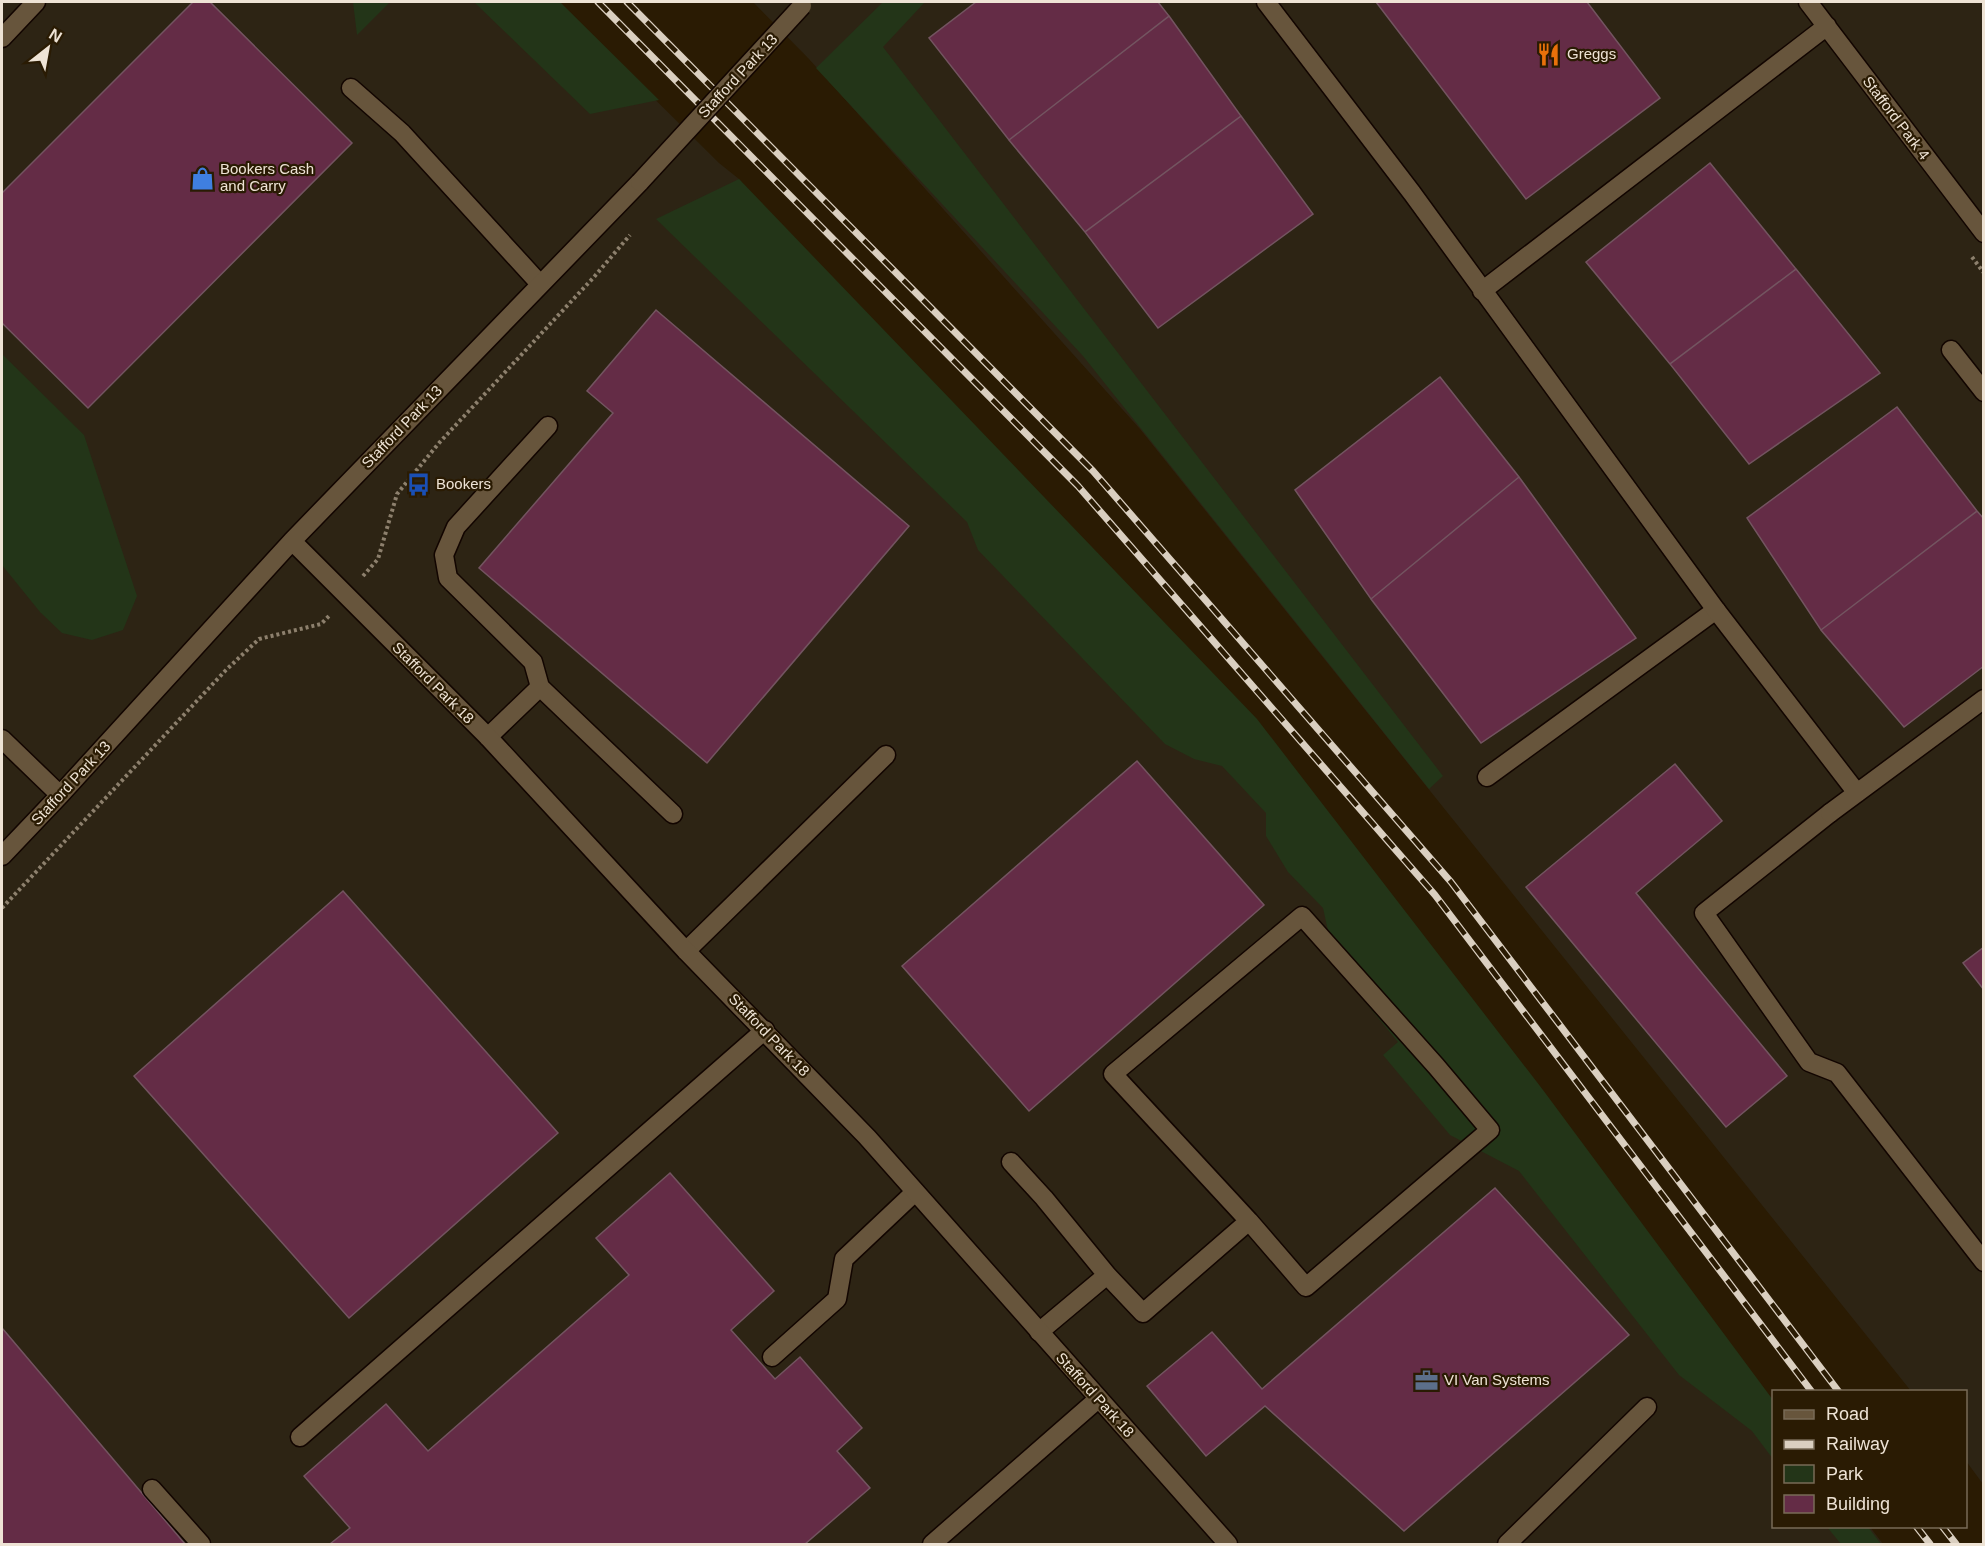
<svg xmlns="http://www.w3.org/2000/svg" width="1985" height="1546" viewBox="0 0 1985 1546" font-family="Helvetica,sans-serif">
<rect width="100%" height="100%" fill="#2a1b03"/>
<path fill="#2d2414" d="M2,2H557L719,163L739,179L1773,1401L1774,1526L1870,1527L1883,1544H2Z
M753,2H1983V1484L1966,1461V1392L1911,1391L1140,429L809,59Z"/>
<path fill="#233518" d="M353,2H390L357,35Z
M474,2H560L659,100L590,114Z
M883,2H925L883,47L1443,776L1429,789L1083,356L816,68Z
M739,179L1257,719L1543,1090L1773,1400V1459L1752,1431L1679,1375L1519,1171L1450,1135L1383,1055L1398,1042L1336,967L1323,908L1288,872L1266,836V813L1222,766L1194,759L1165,744L978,550L967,522L656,219Z
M2,354L84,435L137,596L123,630L92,640L62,633L40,612L2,565Z
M1827,1527H1868L1881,1544H1841Z"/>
<path fill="#642c46" stroke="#735460" stroke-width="1.5" d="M193,2H210L352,143L88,408L2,323V193Z
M976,2H1158L1169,16L1009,140L929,38Z
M1376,2H1587L1660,98L1526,199Z
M1169,16L1241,116L1085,232L1009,140Z
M1241,116L1313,214L1158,328L1085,232Z
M1710,163L1796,269L1670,364L1586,262Z
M1796,269L1880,373L1749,464L1670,364Z
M656,310L909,526L707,763L479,568L613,413L587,391Z
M1440,377L1519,477L1371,599L1295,490Z
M1897,407L1977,511L1821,630L1747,518Z
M1519,477L1636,638L1481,743L1371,599Z
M1977,511L1984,519V666L1904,727L1821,630Z
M1137,761L1264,905L1029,1111L902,966Z
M1675,764L1722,821L1636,893L1787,1076L1726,1127L1526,887Z
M343,891L558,1133L349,1318L134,1076Z
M1984,947V990L1963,963Z
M670,1173L774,1291L731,1330L775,1379L800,1357L862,1428L837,1451L870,1488L805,1544H330L350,1528L304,1476L386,1404L428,1451L629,1275L596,1238Z
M1495,1188L1629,1335L1404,1531L1265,1406L1206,1456L1147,1386L1212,1332L1262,1389Z
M2,1328L185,1544H2Z"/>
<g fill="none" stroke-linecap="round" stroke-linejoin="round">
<defs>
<path id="service" d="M2,38L36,2
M351,88L402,133L540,284
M1951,350L1984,392
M540,687L673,814
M488,737L540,687L533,662L448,578L444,555L456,527L548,426
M1487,777L1716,610
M1830,813L1704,913L1809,1062L1837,1073L1984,1262
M1302,916L1436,1066L1490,1130L1306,1287L1249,1221L1113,1074Z
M686,951L886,755
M1011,1162L1044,1198L1107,1275
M1039,1332L1107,1275L1143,1313L1249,1221
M772,1357L837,1299L844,1259L915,1192
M300,1437L765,1030
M152,1489L201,1544
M932,1544L1098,1399
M1507,1544L1647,1407"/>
<path id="minor" d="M1266,2L1412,193L1716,610L1857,793
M1808,2L1984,233
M1482,291L1827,26
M292,541L488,737L686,951L867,1137L1228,1544
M2,739L60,795
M1830,813L1984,699
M2,856L60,795L292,541L640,182"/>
</defs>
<use href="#service" stroke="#120500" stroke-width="21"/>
<use href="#minor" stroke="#120500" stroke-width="21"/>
<path stroke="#8d806d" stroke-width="4" stroke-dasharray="3 3" stroke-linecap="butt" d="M1972,257L1984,273
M363,576L378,559L397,494L439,443L594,277L630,235
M2,908L226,670L259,639L321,624L329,616"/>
<use href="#service" stroke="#67553c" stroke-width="18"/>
<use href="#minor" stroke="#67553c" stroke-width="18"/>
<defs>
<path id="rail" d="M598,2L1078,486L1435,895L1812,1392
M627,2L1093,471L1451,882L1839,1392
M1916,1526L1930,1544
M1942,1526L1956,1544"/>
</defs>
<use href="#rail" stroke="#dacfc0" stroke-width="7"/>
<use href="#rail" stroke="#2a1b03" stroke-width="4.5" stroke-dasharray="14" stroke-linecap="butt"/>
<defs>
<path id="minor-bridge" d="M640,182L802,6"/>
</defs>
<use href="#minor-bridge" stroke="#120500" stroke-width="21" stroke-linecap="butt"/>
<use href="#minor-bridge" stroke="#67553c" stroke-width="18"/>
</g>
<defs>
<symbol id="restaurant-bare" viewBox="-9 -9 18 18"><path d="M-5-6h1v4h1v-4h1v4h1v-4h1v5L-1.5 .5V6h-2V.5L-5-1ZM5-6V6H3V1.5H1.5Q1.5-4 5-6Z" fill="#e8710a" stroke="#2a1b03" stroke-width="2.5" paint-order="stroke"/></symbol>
<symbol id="shop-bare" viewBox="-9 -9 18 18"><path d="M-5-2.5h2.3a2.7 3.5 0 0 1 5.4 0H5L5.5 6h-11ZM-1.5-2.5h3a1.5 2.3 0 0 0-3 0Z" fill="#3f7fe0" stroke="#2a1b03" stroke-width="2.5" paint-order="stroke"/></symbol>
<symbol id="bus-bare" viewBox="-9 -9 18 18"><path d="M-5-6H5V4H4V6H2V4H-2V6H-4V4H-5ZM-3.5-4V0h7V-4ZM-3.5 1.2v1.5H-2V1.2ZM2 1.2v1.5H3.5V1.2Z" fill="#1a4fb4" stroke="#2a1b03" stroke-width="2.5" paint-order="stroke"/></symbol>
<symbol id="office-bare" viewBox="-9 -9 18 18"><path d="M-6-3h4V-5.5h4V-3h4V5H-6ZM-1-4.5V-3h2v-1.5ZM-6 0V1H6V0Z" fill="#5c6f8a" stroke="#2a1b03" stroke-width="2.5" paint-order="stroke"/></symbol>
</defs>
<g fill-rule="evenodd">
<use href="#restaurant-bare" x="1532" y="38" width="33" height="33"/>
<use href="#shop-bare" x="186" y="162" width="33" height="33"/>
<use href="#bus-bare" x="402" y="468" width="33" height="33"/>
<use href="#office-bare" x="1410" y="1364" width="33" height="33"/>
</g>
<g text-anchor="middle" stroke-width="4.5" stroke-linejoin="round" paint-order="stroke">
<g font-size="15" fill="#eee3d5" stroke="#2a1b03" text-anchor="start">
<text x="1567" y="59">Greggs</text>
<text x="220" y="174">Bookers Cash<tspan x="220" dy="17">and Carry</tspan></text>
<text x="436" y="489">Bookers</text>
<text x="1444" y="1385">VI Van Systems</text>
</g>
<g font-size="15" fill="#eee3d5" stroke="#2a1b03">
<text transform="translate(738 76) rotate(-47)" y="5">Stafford Park 13</text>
<text transform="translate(1896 118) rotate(53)" y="5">Stafford Park 4</text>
<text transform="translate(402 427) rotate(-46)" y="5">Stafford Park 13</text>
<text transform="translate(433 683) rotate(45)" y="5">Stafford Park 18</text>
<text transform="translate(71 783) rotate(-47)" y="5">Stafford Park 13</text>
<text transform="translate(769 1035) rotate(46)" y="5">Stafford Park 18</text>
<text transform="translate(1095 1395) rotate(48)" y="5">Stafford Park 18</text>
</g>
</g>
<rect width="1985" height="1546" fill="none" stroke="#eee3d5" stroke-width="6"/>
<rect x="1772" y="1390" width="195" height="138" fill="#2a1b03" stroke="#786b57" stroke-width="1.5"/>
<rect x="1784" y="1410" width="30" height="9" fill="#67553c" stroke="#786b57" stroke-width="1.5"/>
<text x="1826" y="1420" font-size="18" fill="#eee3d5">Road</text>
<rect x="1784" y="1440" width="30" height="9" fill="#dacfc0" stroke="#786b57" stroke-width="1.5"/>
<text x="1826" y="1450" font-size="18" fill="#eee3d5">Railway</text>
<rect x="1784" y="1465" width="30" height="18" fill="#233518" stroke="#786b57" stroke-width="1.5"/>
<text x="1826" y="1480" font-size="18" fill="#eee3d5">Park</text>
<rect x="1784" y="1495" width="30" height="18" fill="#642c46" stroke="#786b57" stroke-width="1.5"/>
<text x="1826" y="1510" font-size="18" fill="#eee3d5">Building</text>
<g transform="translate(48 48) rotate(31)" stroke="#2a1b03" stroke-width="4.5" paint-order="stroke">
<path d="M0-4.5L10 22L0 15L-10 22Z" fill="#eee3d5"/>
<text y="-9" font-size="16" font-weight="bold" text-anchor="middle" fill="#eee3d5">N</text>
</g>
</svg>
